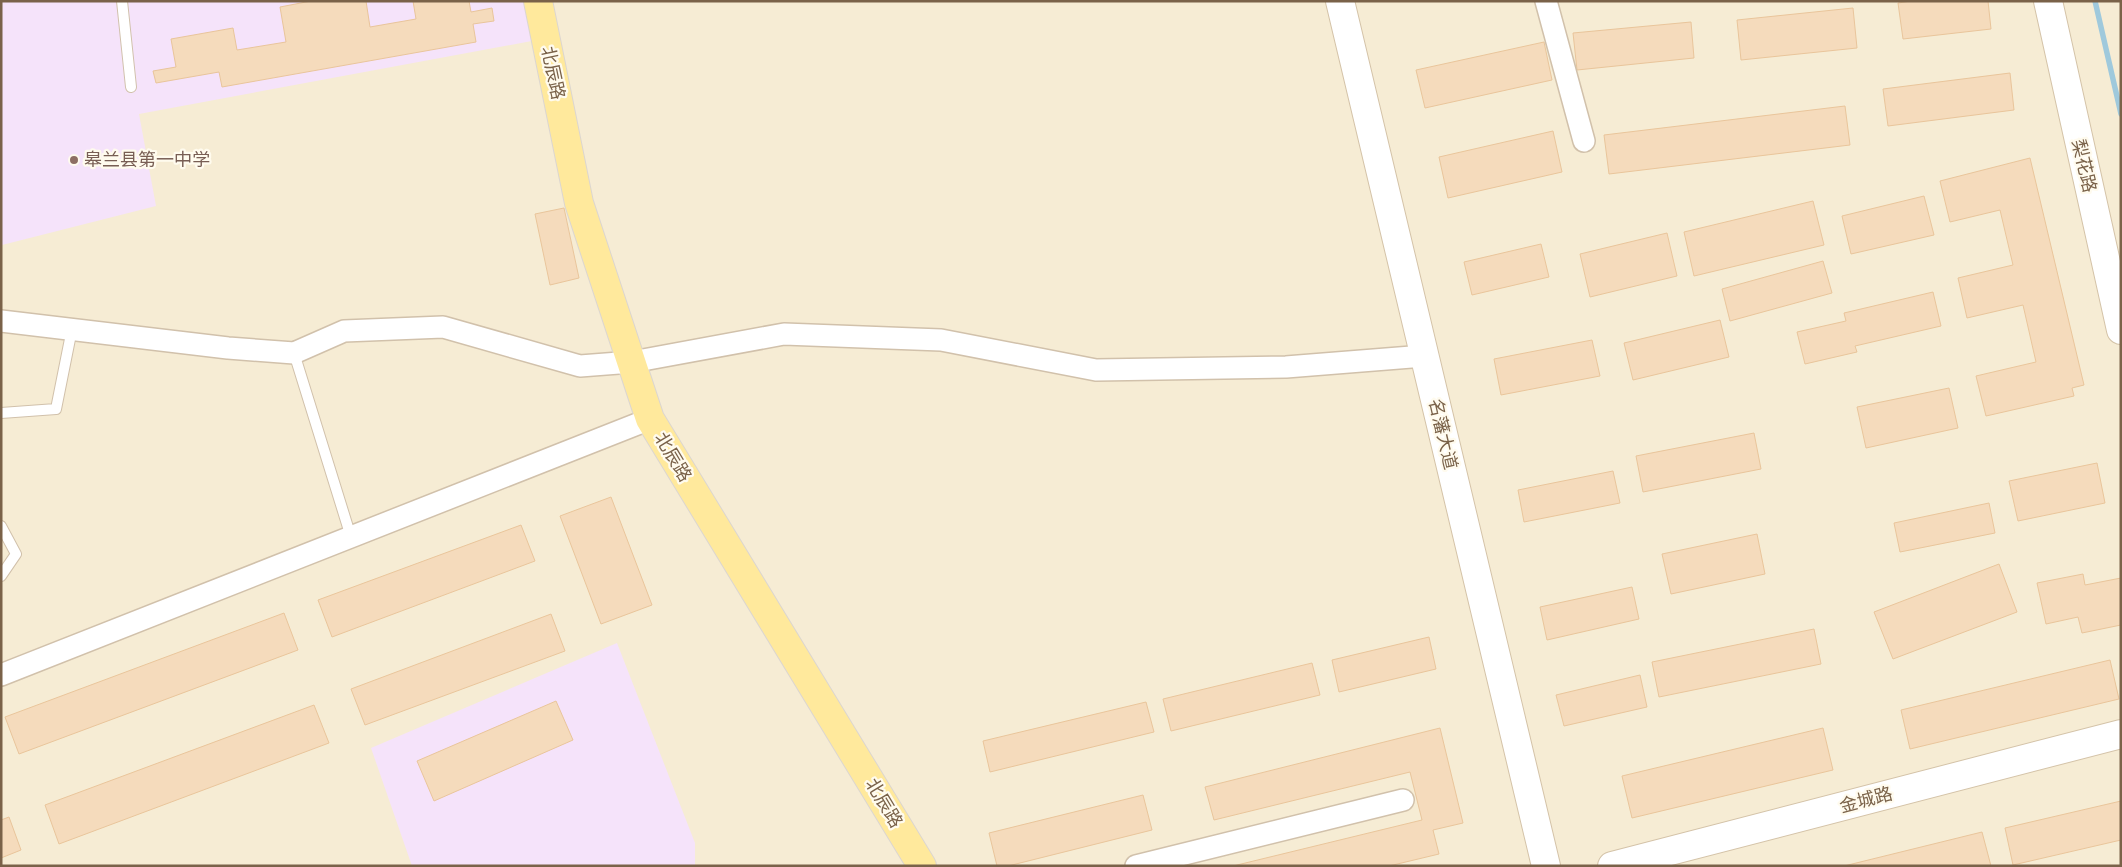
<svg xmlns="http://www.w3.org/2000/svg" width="2122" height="867" viewBox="0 0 2122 867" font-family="'Archivo Narrow','Noto Sans SC',sans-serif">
<rect width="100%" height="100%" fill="#fef8e7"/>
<path fill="#f6ecd4" d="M1,1H2121V866H1Z"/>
<path fill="#f5e3fa" d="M1,1H531L537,40L139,114L156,206L2,245Z
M617,643L695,843V866H412L371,748Z"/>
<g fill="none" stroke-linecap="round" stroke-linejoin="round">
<path stroke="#9fc9dc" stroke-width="5.5" d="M2095,1L2121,114"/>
</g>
<path fill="#f5dbbc" stroke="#e9c59b" d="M311,1H366L370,27L416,19L413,1H469L471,12L492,8L494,21L473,24L476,42L222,87L219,72L156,83L153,71L176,67L171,39L233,28L237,50L286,42L280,7Z
M1911,1H1988L1991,29L1903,39L1898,3Z
M1853,8L1857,48L1741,60L1737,20Z
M1691,22L1694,58L1577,70L1573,33Z
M1544,42L1552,80L1425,108L1416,70Z
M2010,73L2014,110L1888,126L1883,89Z
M1845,106L1850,145L1609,174L1604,135Z
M1553,131L1562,172L1448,198L1439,157Z
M2030,158L2084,385L2072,388L2074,396L1986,416L1976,376L2036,362L2023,305L1967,318L1958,278L2013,265L2000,210L1950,222L1940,181Z
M1924,196L1934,235L1851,254L1842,216Z
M1813,201L1824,245L1694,276L1684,232Z
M564,208L579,278L550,285L535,214Z
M1667,233L1677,276L1590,297L1580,254Z
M1541,244L1549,277L1472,295L1464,262Z
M1823,261L1832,293L1730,321L1722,289Z
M1933,292L1941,326L1855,346L1857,352L1805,364L1797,332L1846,321L1844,313Z
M1720,320L1729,357L1633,380L1624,343Z
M1592,340L1600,376L1501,395L1494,359Z
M1949,388L1958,428L1866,448L1857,407Z
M1754,433L1761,469L1643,492L1636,456Z
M2097,463L2105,503L2018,521L2009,481Z
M1613,471L1620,503L1524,522L1518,490Z
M611,497L652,605L601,624L560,516Z
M1989,503L1995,533L1900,552L1894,523Z
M521,525L535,561L332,637L318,600Z
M1757,534L1765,574L1671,594L1662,554Z
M1999,564L2017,612L1893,659L1874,612Z
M2083,574L2085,585L2121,578V625L2082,633L2078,617L2046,624L2037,583Z
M1632,587L1639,619L1547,640L1540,607Z
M284,613L298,650L19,754L5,717Z
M551,614L565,651L365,725L351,689Z
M1814,629L1821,664L1659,697L1652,662Z
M1429,637L1436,669L1339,692L1332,660Z
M2110,660L2119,699L1910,749L1901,710Z
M1312,663L1320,695L1171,731L1163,699Z
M1640,675L1647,707L1564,726L1556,695Z
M556,701L573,740L434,801L417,761Z
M1146,702L1154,732L990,772L983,741Z
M314,705L329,743L59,844L45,805Z
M1440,728L1463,823L1433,830L1439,854L1389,866H1233L1422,820L1410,772L1214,820L1205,787Z
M1823,728L1833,770L1632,818L1622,776Z
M1143,795L1152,830L1008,866H997L989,833Z
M2121,801V840L2013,865L2005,828Z
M9,817L21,850L1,858V820Z
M1982,832L1991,866H1844Z"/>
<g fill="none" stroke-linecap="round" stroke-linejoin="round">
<defs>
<path id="service" d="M122,1L131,87
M294,353L351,537
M1,413L56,409L72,329
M1,526L16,554L1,576"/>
<path id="minor" d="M1546,1L1584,141
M1,321L228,348L294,353L344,331L443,327L580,366L632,362L784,334L941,340L1096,370L1286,367L1424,356
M1,675L650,419
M1136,866L1403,800"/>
<path id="secondary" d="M1340,1L1546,866
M2048,1L2121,330
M1612,866L2121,734"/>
<path id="primary" d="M538,1L579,203L650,419L922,866"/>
</defs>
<use href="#service" stroke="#d1c1ab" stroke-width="12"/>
<use href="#minor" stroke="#d1c1ab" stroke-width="24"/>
<use href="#secondary" stroke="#d4c3a8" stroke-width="30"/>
<use href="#primary" stroke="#dcd6d0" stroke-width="30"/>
<use href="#service" stroke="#fff" stroke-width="10"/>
<use href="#minor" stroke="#fff" stroke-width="21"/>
<use href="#secondary" stroke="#fff" stroke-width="28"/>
<use href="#primary" stroke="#ffe99c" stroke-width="28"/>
</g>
<circle fill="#8d6e63" stroke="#fffbee" stroke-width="2" cx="74" cy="160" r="5"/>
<g text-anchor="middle" stroke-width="4.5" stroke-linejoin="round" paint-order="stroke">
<g font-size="18" fill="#7a6249" stroke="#fffbee">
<text transform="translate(553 73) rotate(78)" y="6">北辰路</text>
<text transform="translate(2084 166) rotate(77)" y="6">梨花路</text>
<text transform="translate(1443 434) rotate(77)" y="6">名藩大道</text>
<text transform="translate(673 457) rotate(59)" y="6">北辰路</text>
<text transform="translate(1866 800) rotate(-15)" y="6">金城路</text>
<text transform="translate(884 803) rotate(59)" y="6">北辰路</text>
</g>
<g font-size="18" fill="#785e54" stroke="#fffbee" text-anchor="start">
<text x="84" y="166">皋兰县第一中学</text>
</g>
</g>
<rect width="2122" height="867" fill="none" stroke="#7a6249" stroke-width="5"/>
</svg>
